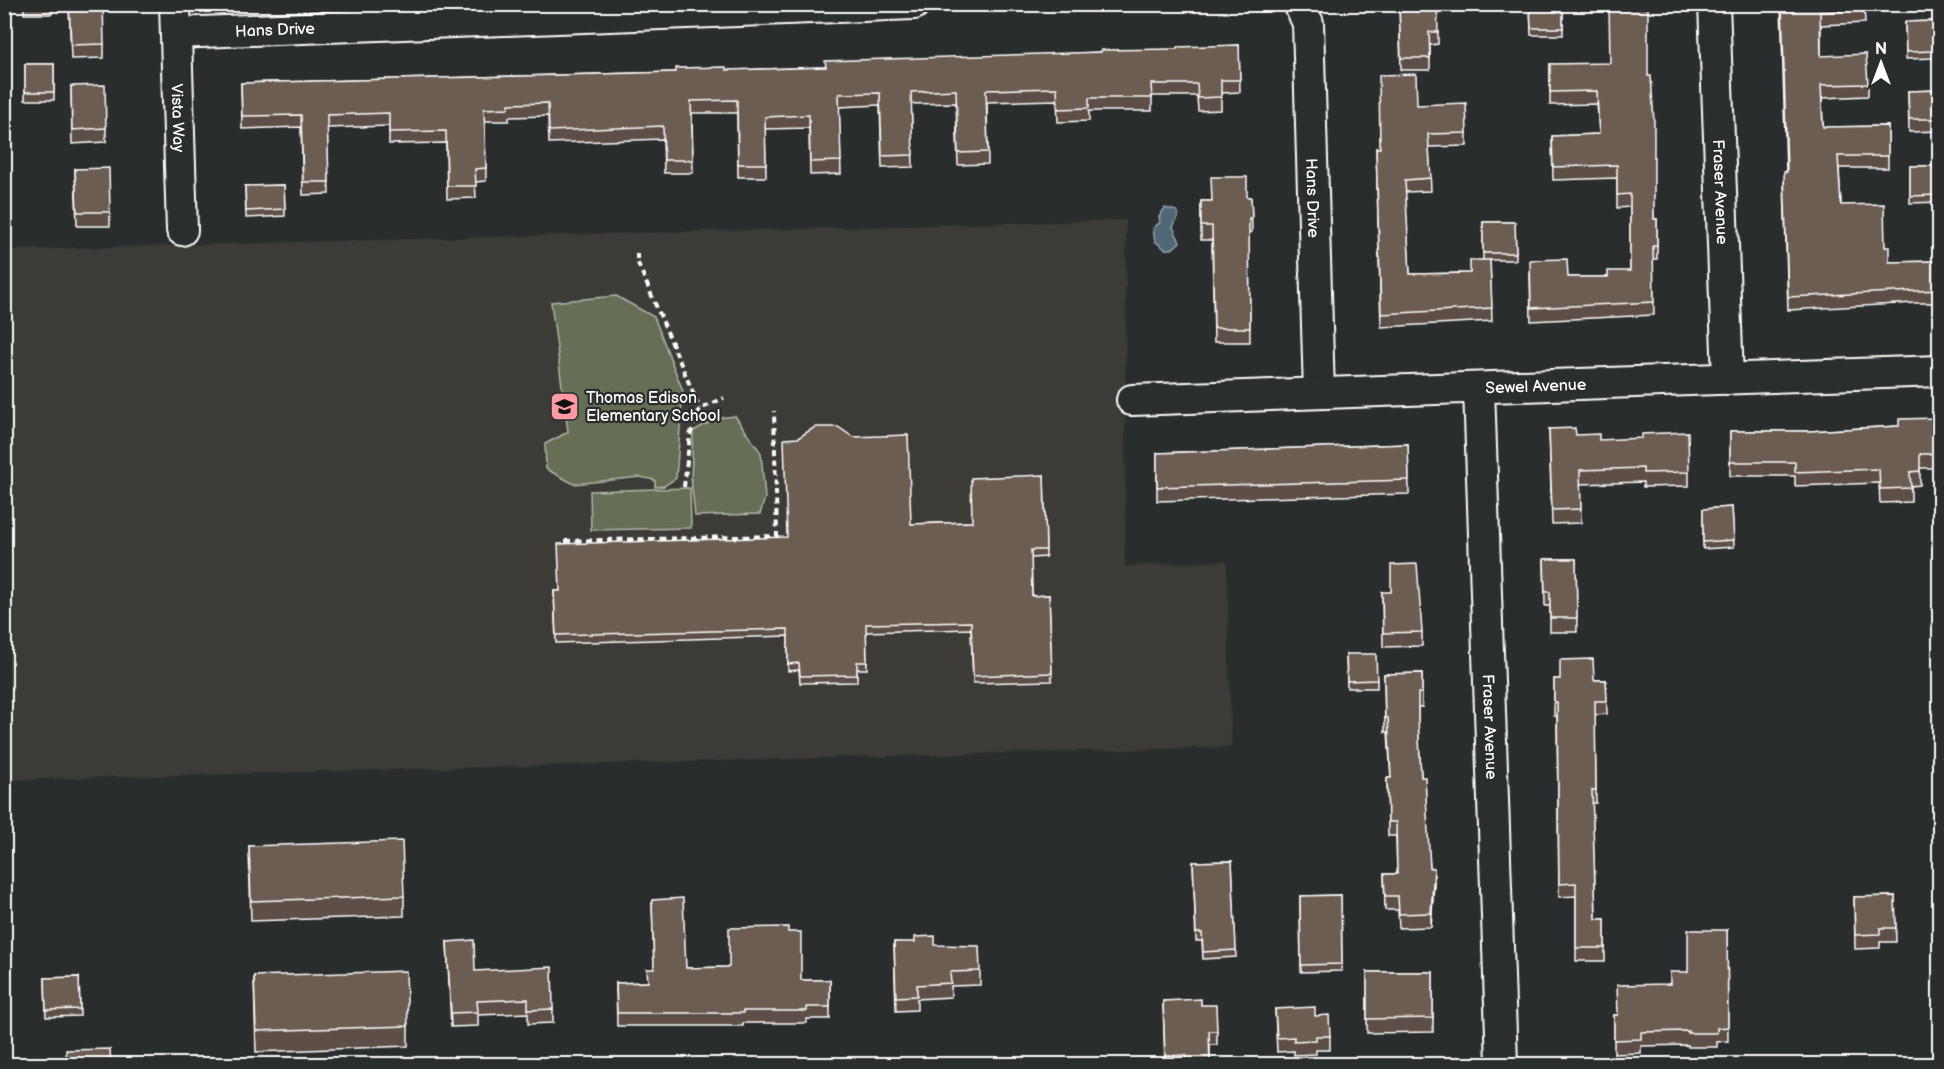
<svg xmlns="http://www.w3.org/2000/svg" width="1944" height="1069" viewBox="0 0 1944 1069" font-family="'Balsamiq Sans',sans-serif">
<rect width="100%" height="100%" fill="#2a2d2e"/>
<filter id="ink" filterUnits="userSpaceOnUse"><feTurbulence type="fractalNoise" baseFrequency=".0167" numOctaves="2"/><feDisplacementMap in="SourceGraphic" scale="12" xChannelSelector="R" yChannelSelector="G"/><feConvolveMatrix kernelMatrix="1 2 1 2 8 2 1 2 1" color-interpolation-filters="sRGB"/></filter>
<g filter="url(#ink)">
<path fill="#3e3b39" d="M1126,220L1125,566L1227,561L1231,747L5,780L4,250Z"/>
<path fill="#666e54" stroke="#b2b6aa" stroke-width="1.5" d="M616,296L654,317L683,391L676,478L664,486L655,487V480L640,477L574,484L546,469L545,444L568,432L551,302Z
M735,416L761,453L765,498L760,514L695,516L691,479L693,431L718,418Z
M690,488L691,528L591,530L590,491Z"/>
<path fill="#506875" stroke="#96a4ac" stroke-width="1.5" d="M1165,208L1177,211L1178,217L1173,227L1180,242L1172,249H1165L1155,241L1153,229L1160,222L1159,217Z"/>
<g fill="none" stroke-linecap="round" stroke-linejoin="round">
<defs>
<g id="minor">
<path id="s1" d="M175,4L182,230"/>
<path id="s2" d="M1299,4L1308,23L1319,393"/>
<path id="s3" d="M1714,4L1728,379"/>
<path id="s4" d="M176,33L914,4"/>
<path id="s5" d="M1479,388L1502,1064"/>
<path id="s6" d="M1132,400L1940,371"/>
</g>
</defs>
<use href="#minor" stroke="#fff" stroke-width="34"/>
<path stroke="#fff" stroke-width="4" stroke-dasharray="6 4.5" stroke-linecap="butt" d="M637,253V261L700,409
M684,487L690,435L700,409L724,398
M565,541L777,536L774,411"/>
<use href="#minor" stroke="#2a2d2e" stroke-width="30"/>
</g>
<path fill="#5d5047" stroke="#fff" stroke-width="1.5" d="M24,4H52V14H24Z
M69,4L104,44V58L71,59Z
M1399,4L1438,32V44L1430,45V70H1401Z
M1530,4H1563V35H1531Z
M1781,4H1864L1865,23L1821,25V56L1868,84V96L1822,98L1823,127L1888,126V168H1839L1841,205L1885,247L1889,262L1940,261V303H1916L1788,310L1784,184L1786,172Z
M1934,21L1935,58L1906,59L1905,22Z
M1239,45L1240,92L1221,93V110L1198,111L1197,96H1152V111H1089V121L1058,122L1057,100L987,102L988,164L958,165L956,103L911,104L913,167L882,168L880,105L839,107L841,174L810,175L809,128L765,129L766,177H738L737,113H692L693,173H664L663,139L549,143L548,116L509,117V121H485L486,181L475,182L476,198L447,199L446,143L389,144V126L327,128L329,194L303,195L301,127L242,129L241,83L676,72L825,67L1101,52L1177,49Z
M25,64H54V100H25Z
M1550,64L1648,76L1654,219H1657V259H1653L1654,315L1531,321L1530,273L1568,277H1608L1630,271V207L1617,208V178L1553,180L1552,136L1599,134L1597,104L1550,105Z
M71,86L106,128V142L72,144Z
M1940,90V131L1909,132L1908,91Z
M1417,105L1467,133V146L1429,147L1431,191L1405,192L1410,274L1470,273L1483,260V222H1515L1516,260H1490L1492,321L1381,327L1376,148H1380Z
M1910,166H1940V202L1910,203Z
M75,169L110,212V226H77Z
M284,185L285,216L246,218L245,186Z
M1247,197H1251L1252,232H1249L1250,342H1214L1212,240H1201V201H1211Z
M1940,418V468H1920V485L1911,486V502L1880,503L1879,483L1795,486V476H1730V431H1809L1899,426Z
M1549,429L1599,440L1689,472V486L1643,487V482L1580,484L1581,523L1552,524Z
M1408,444L1409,494L1157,501V453Z
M1044,475L1046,557L1031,558L1032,596L1049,595L1052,681L973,683L971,629L866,632L867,669H857V682L800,683L799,670L788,671V636L556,643L554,591H559L911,524L972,522Z
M1732,507L1734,547L1703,549V509Z
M1544,559H1576L1577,632H1550V606H1545Z
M1382,592L1422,632V646L1383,647Z
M1346,654L1377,680V688H1347Z
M1422,673V707H1418V722L1421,777L1430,868L1434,882L1431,927L1399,928L1398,910H1385L1384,874H1397L1396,836H1388L1387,778H1391L1388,732H1385L1384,674Z
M1554,679L1606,680L1607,714L1595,715L1596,803H1592L1596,919H1605V961H1576V896L1559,897L1557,716H1554Z
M249,846L404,896V916L251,921Z
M1232,861L1236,957L1203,959L1202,941H1196L1193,862Z
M1341,895L1342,971L1301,972L1300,896Z
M1895,896L1896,942H1880V948L1855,949L1854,897Z
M652,900L686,968L729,967L788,932L801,980H830V1019H807V1023H743V1026H617L616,983L647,982L654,969Z
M1727,930L1728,1041L1717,1042V1047H1688V1045L1641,1046V1053L1614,1054V1015H1618L1688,972Z
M447,942L475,971L553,1009V1023L528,1024V1013L478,1015V1026L451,1027Z
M894,942L935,945L980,971V985L951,986V997L917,999V1010L896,1011Z
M1367,972H1433V1032L1367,1033Z
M254,976L408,1026V1046L256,1052Z
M79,977L80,1016L46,1017L45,978Z
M1163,1001L1201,1005L1217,1031V1045H1210V1065H1165Z
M1275,1009L1315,1016L1330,1036V1050H1316V1054L1294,1055V1051L1277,1052Z"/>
<path fill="#4c413a" stroke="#fff" stroke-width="1.5" d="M1434,868V882L1431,927V913Z"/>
<path fill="#6c5d53" stroke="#fff" stroke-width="1.5" d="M24,4H52V7H24Z
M69,4H103L104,44L71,45Z
M1399,4H1437L1438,32H1429L1430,58H1401Z
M1530,4H1563V28H1531Z
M1609,4H1648V76H1651L1654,122V219H1657V246H1653L1654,302L1531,308L1530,260L1567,259L1568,277H1608V271H1630V194L1617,195V165L1553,167L1552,136L1599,134L1597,91L1550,92V64L1610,63Z
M1782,4H1864L1865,10L1820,12L1821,56L1866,54L1868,84L1821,85L1823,127L1888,126V156H1838L1841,205L1884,204L1885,247H1889V262L1940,261V290L1916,291L1788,297L1784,172H1787Z
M1934,21L1935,51L1906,52L1905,22Z
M1239,45L1240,80H1221V97L1198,98L1197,84H1151L1152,98H1089V108L1058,109L1057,88L986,90L988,152L958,153L956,90L911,92L913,155L882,156L880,93L839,94L841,161L810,162L809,115L765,117L766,164H738L737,100L691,101L693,160H664L663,126L549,131L548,103L509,104V108L484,109L486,168L475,169L476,186H447L446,131L389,132V113L327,115L329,182H303L301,115L242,116L241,83L676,72V68L726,67V70L826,67L825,61L1101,52V50L1177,49V47Z
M25,64H54V92H25Z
M1416,74L1417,105L1466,103L1467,133L1428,134L1431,178L1405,180L1410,274L1470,273V260H1490L1492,308L1381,314L1376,148H1380L1379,75Z
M105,85L106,128L72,130L71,86Z
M1940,90V119H1909L1908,91Z
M1910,166H1940V195L1910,196Z
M109,168L110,212H77L75,169Z
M1211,177H1247V197H1251L1252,218H1249L1250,328H1214L1212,226H1201V201H1212Z
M284,185L285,209L246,211L245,186Z
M1483,222H1515L1516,253H1483Z
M1940,418V454H1920V471L1910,472L1911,488L1880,489L1879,469L1795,472V462H1730V431H1809L1899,426V419Z
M815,427H838L853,437L908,435L911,524L972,522L971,478L1044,475L1046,550H1031L1032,596L1049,595L1052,673L973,676L971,622L866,624L867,662H857V675L800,676L799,663L788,664V629L556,635L554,591H560L558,544L787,537L784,439L798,438Z
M1575,428L1576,435L1599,434V440L1642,438V434L1688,432L1689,472L1643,473V468L1580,470L1581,509L1552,510L1549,429Z
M1408,444L1409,480L1157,487V453Z
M1732,507L1734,540L1703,542V509Z
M1544,559H1576L1577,618H1550V592H1545Z
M1417,564L1422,632L1383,633L1382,592H1391V565Z
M1346,654H1376L1377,680L1347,681Z
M1593,659L1594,680H1606L1607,701H1595L1596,790H1592L1596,919H1605V948H1576V883L1559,884L1557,702H1554V679H1560V660Z
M1422,673V693H1418V718L1421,777H1425L1430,868H1434L1431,913L1399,914L1398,896H1385L1384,874H1397L1396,822H1388L1387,778H1391L1388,718H1385L1384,674Z
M402,841L404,896L251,901L249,846Z
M1232,861L1236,950L1203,952L1202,933H1196L1193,862Z
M1341,895L1342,964L1301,965L1300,896Z
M1895,896L1896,928H1880V934L1855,935L1854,897Z
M683,898L686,968L729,967V928L788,927V932H801V980H830V1007H807V1011H743V1013H617L616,983L648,982L647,969H654L652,900Z
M1688,930H1727L1728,1027L1717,1028V1033H1688V1031L1641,1032V1039L1614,1040V1015H1618L1617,985L1670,984V972H1688Z
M935,936V945L979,946L980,971L950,972L951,983L917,985V996L896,997L894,942H915V937Z
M474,940L475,971L552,967L553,1009L528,1010V999L477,1001L478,1012L451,1013L447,942Z
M406,971L408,1026L256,1031L254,976Z
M1367,972H1433V1018L1367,1019Z
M79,977L80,1009L46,1010L45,978Z
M1201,999V1005H1216L1217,1031H1209L1210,1063H1186V1055L1165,1056L1163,1001Z
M1315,1007V1016L1329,1015L1330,1036H1316V1040L1294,1041V1037L1277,1038L1275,1009Z
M110,1049L111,1065H67L66,1050Z"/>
</g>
<defs>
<symbol id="school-square" viewBox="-11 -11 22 22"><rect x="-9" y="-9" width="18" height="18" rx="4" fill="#ff9aa2" stroke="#2a2d2e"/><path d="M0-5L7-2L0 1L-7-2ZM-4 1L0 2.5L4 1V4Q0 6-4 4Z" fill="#111"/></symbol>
</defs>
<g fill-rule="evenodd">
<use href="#school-square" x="548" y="390" width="33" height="33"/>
</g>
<g text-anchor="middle" stroke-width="4.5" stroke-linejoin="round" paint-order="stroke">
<g font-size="16" fill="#fff" stroke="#2a2d2e">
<text dy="6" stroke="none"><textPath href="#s4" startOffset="99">Hans Drive</textPath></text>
<text dy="6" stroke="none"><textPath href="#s1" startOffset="114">Vista Way</textPath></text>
<text dy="6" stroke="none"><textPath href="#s3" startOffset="188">Fraser Avenue</textPath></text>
<text dy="6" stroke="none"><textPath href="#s2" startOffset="196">Hans Drive</textPath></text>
<text dy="6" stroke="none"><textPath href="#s6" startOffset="404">Sewel Avenue</textPath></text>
<text dy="6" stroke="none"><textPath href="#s5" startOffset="339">Fraser Avenue</textPath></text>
</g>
<g font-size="16" fill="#fff" stroke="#2a2d2e" text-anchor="start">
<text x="586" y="403">Thomas Edison<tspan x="586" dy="18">Elementary School</tspan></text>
</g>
</g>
<rect width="1944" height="1069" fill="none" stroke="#2a2d2e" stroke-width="24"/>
<rect x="12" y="12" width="1920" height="1045" fill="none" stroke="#fff" stroke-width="2" filter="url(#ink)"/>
<g transform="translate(1881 63)" stroke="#2a2d2e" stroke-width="4.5" paint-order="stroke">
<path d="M0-4.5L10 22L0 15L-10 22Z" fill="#ffffff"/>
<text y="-9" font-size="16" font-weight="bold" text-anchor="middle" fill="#ffffff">N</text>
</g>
</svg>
